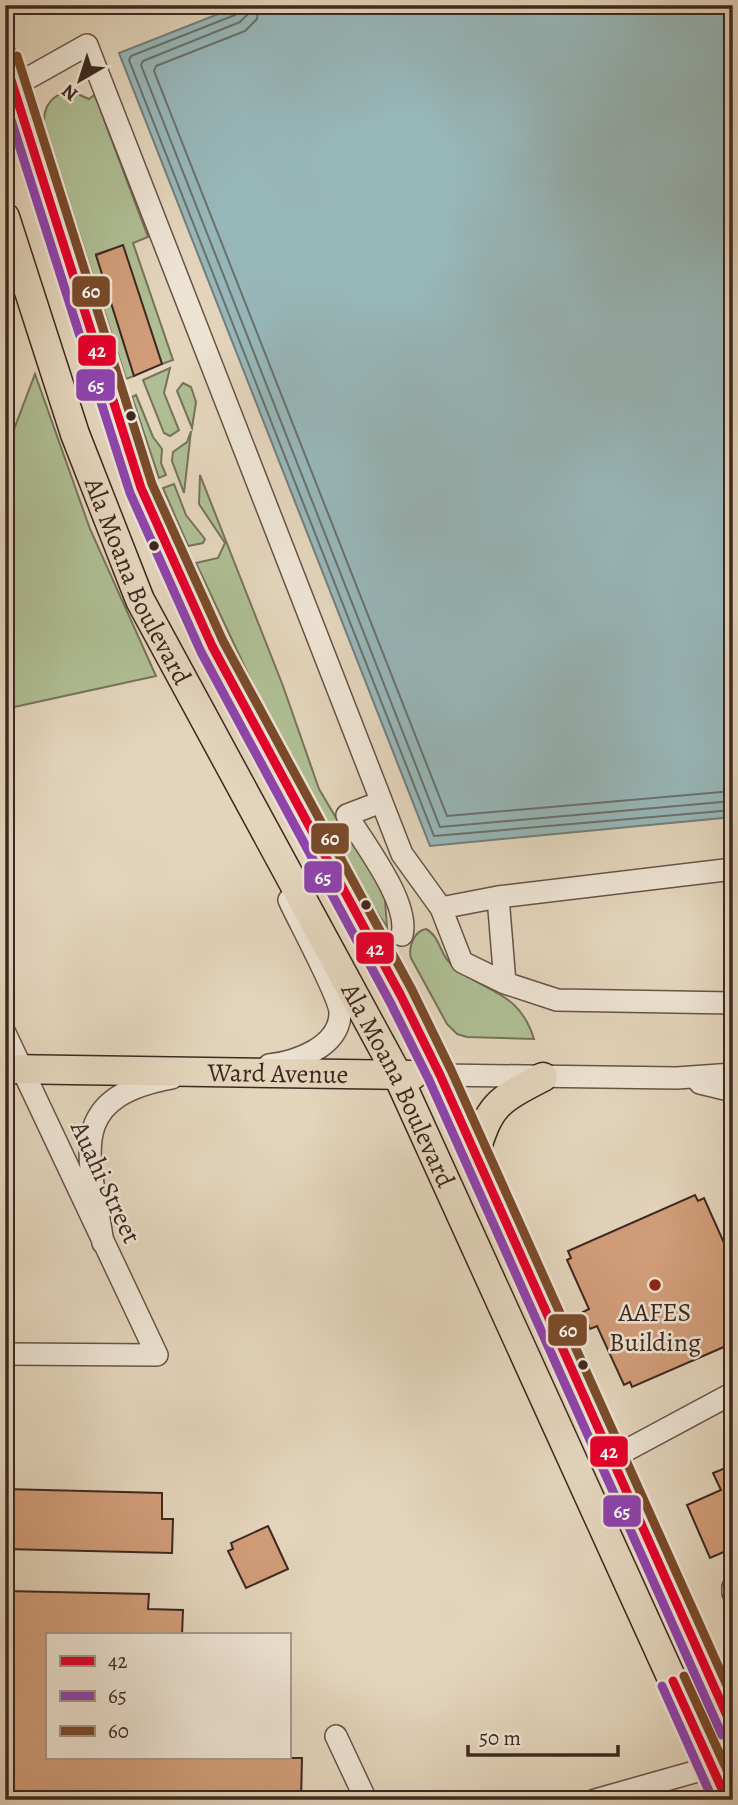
<svg xmlns="http://www.w3.org/2000/svg" width="738" height="1805" viewBox="0 0 738 1805" font-family="Alegreya,serif">
<rect width="100%" height="100%" fill="#e3d4bb"/>
<filter id="stains"><feTurbulence type="fractalNoise" baseFrequency=".00286" numOctaves="4"/><feColorMatrix values="0 0 0 0 .2 0 0 0 0 .09 0 0 0 0 .02 0 0 0 .5 -.17"/></filter>
<radialGradient id="worn" r=".72"><stop offset=".6" stop-color="#630" stop-opacity="0"/><stop offset="1" stop-color="#630" stop-opacity=".3"/></radialGradient>
<path fill="#afbe94" stroke="#76735a" stroke-width="2" d="M71,91L89,99L94,95L97,101L148,237L133,243L173,360L162,364L122,246L96,254L134,376L126,379L44,122C44,104 53,94 71,91Z
M170,368L164,393L179,430L170,436L164,433L143,380Z
M35,374L90,529L156,676L5,709V453Z
M183,383L191,387L196,402L192,428L177,391Z
M136,395L153,437L162,449L161,463L166,475L159,478L132,397Z
M191,431L184,493L172,461L173,452L187,442Z
M200,475L283,686L319,789L348,838L378,879L387,900L385,901L387,927L354,878L280,742L196,563L218,558L225,543L199,504Z
M174,484L186,515L205,539L203,543L188,546L163,488Z
M426,929C440,936 440,955 451,964C485,995 518,988 534,1039L467,1037L457,1034L447,1024L411,958C408,947 414,931 426,929Z"/>
<path fill="#97b7b9" stroke="#737e7c" stroke-width="2" d="M241,5H733V817L430,846L119,53Z"/>
<g fill="none" stroke-linecap="round" stroke-linejoin="round">
<path stroke="#6a706c" stroke-width="2" d="M240,5L235,15L131,56L129,60L434,836L733,810
M249,5L247,15L240,22L143,61L141,65L440,827L733,801
M259,5L257,19L245,31L156,66L154,71L447,816L733,791"/>
</g>
<path fill="#d19d79" stroke="#3e2820" stroke-width="2" d="M123,245L162,364L134,376L96,255Z
M695,1195L698,1201L704,1198L733,1263V1343L632,1387L630,1382L624,1385L597,1326L590,1329L583,1312L589,1309L567,1260L571,1258L568,1251Z
M733,1465V1548L710,1558L687,1505L721,1490L713,1473Z
M5,1489L162,1493V1519H173L172,1553L5,1549Z
M268,1526L288,1569L246,1588L228,1551L233,1549L231,1543Z
M5,1591L149,1594L148,1609L183,1610L182,1635H47V1758H302L301,1800H5Z"/>
<g fill="none" stroke-linecap="round" stroke-linejoin="round">
<defs>
<path id="minor" d="M6,96L14,86L87,45L402,854L441,908L462,962L505,983L498,897
M381,802L347,815C364,844 410,902 402,935
M441,908L498,897L733,869
M505,983L557,1000L733,1003
M5,1033L157,1355L5,1354
M269,1065C296,1062 339,1047 340,1014C341,999 298,920 289,900
M440,1075L677,1078L733,1074
M700,1083L733,1091
M103,1243C91,1160 61,1098 172,1078
M612,1458L733,1393
M733,1587V1593
M336,1736L366,1800
M595,1800L733,1761"/>
<g id="major">
<path d="M5,60L141,488L212,646L401,996L440,1075L733,1730"/>
<path id="s1" d="M5,217L75,434L140,600L397,1074L727,1800"/>
<path id="s2" d="M5,1069L413,1075"/>
<path d="M475,1154C490,1104 497,1101 543,1077"/>
</g>
</defs>
<use href="#minor" stroke="#675347" stroke-width="24"/>
<use href="#major" stroke="#3e2820" stroke-width="31"/>
<use href="#minor" stroke="#ede3d3" stroke-width="21"/>
<use href="#major" stroke="#e3d4bb" stroke-width="28"/>
<defs>
<path id="bus-1" d="M5,61L141,488L212,646L401,996L440,1075L733,1729
M673,1681L727,1800"/>
<path id="bus-2" d="M5,101L130,493L201,652L390,1002L429,1080L722,1735
M662,1686L713,1800"/>
<path id="bus-3" d="M17,56L152,484L223,641L412,990L451,1070L733,1699
M684,1676L733,1783"/>
</defs>
<use href="#bus-1" stroke="#ede3d3" stroke-width="14"/>
<use href="#bus-2" stroke="#ede3d3" stroke-width="14"/>
<use href="#bus-3" stroke="#ede3d3" stroke-width="14"/>
<use href="#bus-1" stroke="#e4002b" stroke-width="9"/>
<use href="#bus-2" stroke="#8e44ad" stroke-width="9"/>
<use href="#bus-3" stroke="#7a4b2a" stroke-width="9"/>
</g>
<g fill="#3e2820" stroke="#ede3d3" stroke-width="2.5">
<circle cx="131" cy="416" r="6"/>
<circle cx="154" cy="546" r="6"/>
<circle cx="366" cy="905" r="6"/>
<circle cx="583" cy="1365" r="6"/>
</g>
<circle fill="#8f2418" stroke="#ede3d3" stroke-width="2.5" cx="655" cy="1285" r="7"/>
<g text-anchor="middle" stroke-width="5" stroke-linejoin="round" paint-order="stroke">
<g font-size="26" fill="#3e2820" stroke="#ede3d3">
<text dy="9" stroke="none"><textPath href="#s1" startOffset="388">Ala Moana Boulevard</textPath></text>
<text dy="9" stroke="none"><textPath href="#s2" startOffset="273">Ward Avenue</textPath></text>
<text dy="9" stroke="none"><textPath href="#s1" startOffset="956">Ala Moana Boulevard</textPath></text>
<text transform="translate(106 1182) rotate(65)" y="9">Auahi Street</text>
</g>
<g font-size="26" fill="#3e2820" stroke="#ede3d3">
<text x="655" y="1321">AAFES<tspan x="655" dy="30">Building</tspan></text>
</g>
</g>
<g stroke="#ede3d3" stroke-width="2.5">
<rect x="71" y="275" width="40" height="33" rx="7" fill="#7a4b2a"/>
<rect x="77" y="334" width="40" height="33" rx="7" fill="#e4002b"/>
<rect x="75" y="368" width="41" height="34" rx="7" fill="#8e44ad"/>
<rect x="310" y="822" width="40" height="33" rx="7" fill="#7a4b2a"/>
<rect x="303" y="860" width="40" height="34" rx="7" fill="#8e44ad"/>
<rect x="355" y="931" width="40" height="34" rx="7" fill="#e4002b"/>
<rect x="547" y="1313" width="41" height="34" rx="7" fill="#7a4b2a"/>
<rect x="589" y="1435" width="40" height="33" rx="7" fill="#e4002b"/>
<rect x="602" y="1494" width="40" height="34" rx="7" fill="#8e44ad"/>
</g>
<g font-size="19" text-anchor="middle" font-weight="bold" fill="#fff">
<text x="91" y="298">60</text>
<text x="97" y="357">42</text>
<text x="96" y="392">65</text>
<text x="330" y="845">60</text>
<text x="323" y="884">65</text>
<text x="375" y="955">42</text>
<text x="568" y="1337">60</text>
<text x="609" y="1458">42</text>
<text x="622" y="1518">65</text>
</g>
<rect width="738" height="1805" fill="none" stroke="#e3d4bb" stroke-width="28"/>
<rect x="7" y="7" width="724" height="1791" fill="none" stroke="#3e2820" stroke-width="3.5"/>
<rect x="14" y="14" width="710" height="1777" fill="none" stroke="#3e2820" stroke-width="2"/>
<rect x="46" y="1633" width="245" height="126" fill="#ede3d3" stroke="#a7988b" stroke-width="2"/>
<rect x="60" y="1656" width="35" height="10" fill="#e4002b" stroke="#a7988b" stroke-width="2"/>
<text x="108" y="1668" font-size="21" fill="#3e2820">42</text>
<rect x="60" y="1691" width="35" height="10" fill="#8e44ad" stroke="#a7988b" stroke-width="2"/>
<text x="108" y="1703" font-size="21" fill="#3e2820">65</text>
<rect x="60" y="1726" width="35" height="10" fill="#7a4b2a" stroke="#a7988b" stroke-width="2"/>
<text x="108" y="1738" font-size="21" fill="#3e2820">60</text>
<g transform="translate(80 80) rotate(219)" stroke="#ede3d3" stroke-width="5" paint-order="stroke">
<path d="M0-5L12 26L0 18L-12 26Z" fill="#3e2820"/>
<text y="-10" font-size="19" font-weight="bold" text-anchor="middle" fill="#3e2820">N</text>
</g>
<path d="M468 1745v10h150v-10" fill="none" stroke="#3e2820" stroke-width="3.5"/>
<text x="479" y="1745" font-size="21" fill="#3e2820" stroke="#ede3d3" stroke-width="5" paint-order="stroke">50 m</text>
<rect width="100%" height="100%" filter="url(#stains)"/>
<rect width="100%" height="100%" fill="url(#worn)"/>
</svg>
